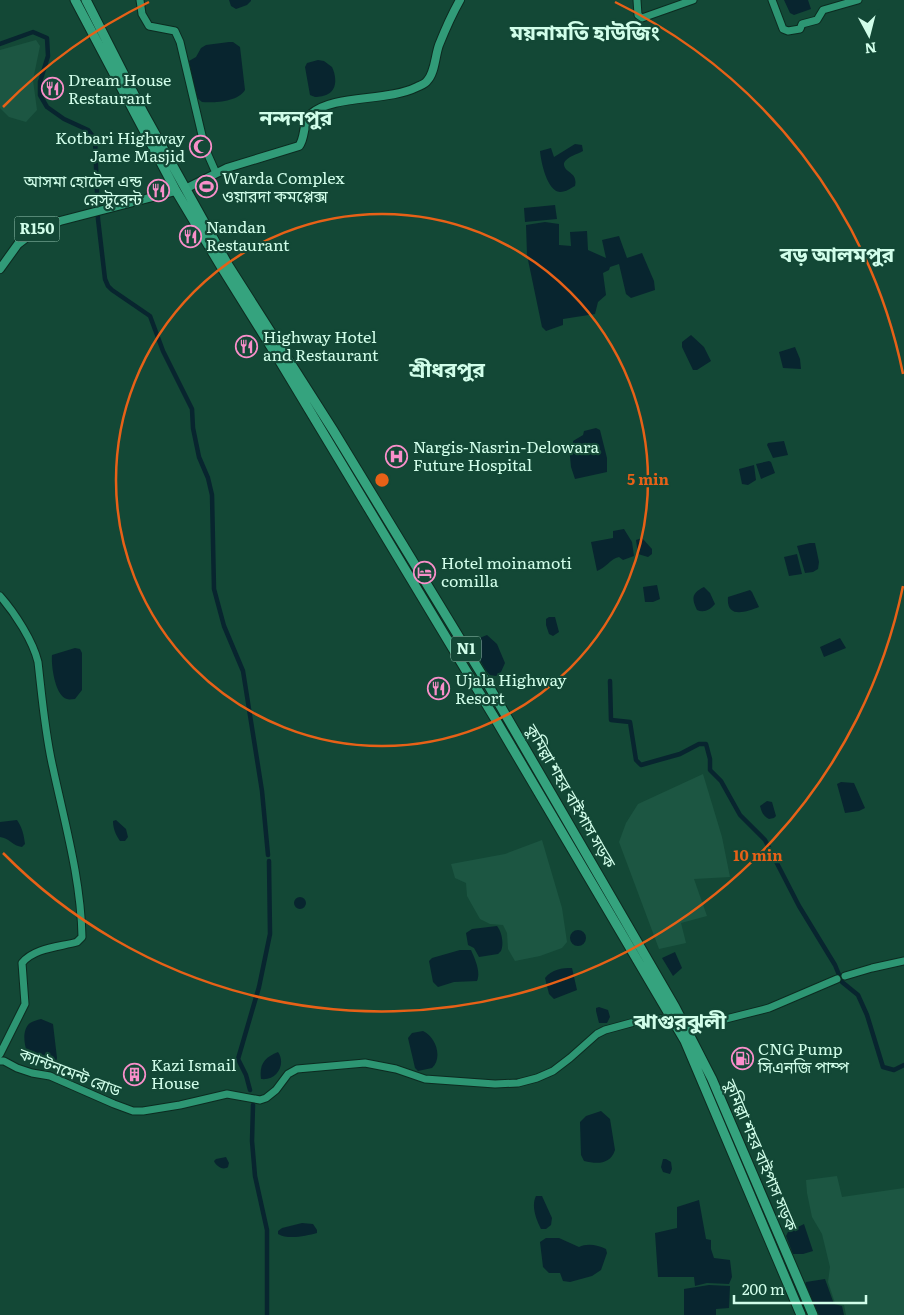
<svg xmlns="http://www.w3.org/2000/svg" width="904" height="1315" viewBox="0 0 904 1315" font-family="Literata,'Noto Sans Bengali',serif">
<rect width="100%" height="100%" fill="#134836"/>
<path fill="#1c5642" d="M36,40L40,46L33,80L37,110L26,122L9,117L0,108V50Z
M703,774L722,837L730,877L694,879L707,916L681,923L686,943L659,949L619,842L626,823L638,804Z
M542,840L562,908L567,942L562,948L540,956L515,961L508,949L507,933L503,925L490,924L480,919L467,896L466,883L455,878L451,864L505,854Z
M837,1176L842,1197L904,1188V1315H846L844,1305L835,1303L828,1282L830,1267L822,1234L812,1217L807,1193L806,1180Z"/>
<path fill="#08252f" d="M229,0H251V1L247,5L236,9L231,6Z
M784,0H808L811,9L794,15L790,13Z
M229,42H233L240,47L245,90C238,102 214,103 202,102L196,97L189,61L196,57L201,48L206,45Z
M318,60L324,61L332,67C336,75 338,89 328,94C325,96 319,97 315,97L310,95L305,67L307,63Z
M575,144L582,145L583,151C578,154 563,158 564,165C566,174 578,172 575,186C571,188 566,192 560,192C547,191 541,162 540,151L551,148L554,157Z
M555,205L557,219L525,222L524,208Z
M545,222L559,224V245L571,246L570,232L587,231L588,250L606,258L602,240L619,236L627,258L642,253L654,281L655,290L631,298L626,294L619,264L610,267L609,270L603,273L606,295L598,302L595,314L563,319V325L546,331L542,327L527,255L526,225Z
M691,335L704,347L711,361L697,370H693L682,347V342Z
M795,347L800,359L801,369L783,368L779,352Z
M596,428L600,430L607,458V472L575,479L571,467L569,446L573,445V441L583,435L584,431Z
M784,441L788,455L773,458L767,445L768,443Z
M769,461L771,462L775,473L761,479L756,464Z
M754,465L756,480L748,485L742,484L739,469Z
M624,529L632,542L634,556L623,560L619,557C610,559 606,568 597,571L591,542L613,538V531Z
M642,538L652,549V554L648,557L638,554L636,540Z
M810,543H815L819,562L818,569L813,572L805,573L797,546Z
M797,554L802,574L789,576L784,557Z
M657,585L660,599L653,602H645L643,587Z
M704,587L710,593L715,604C710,610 704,613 697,610C691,598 692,593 704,587Z
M750,590L752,592L759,607C746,612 726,619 728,597Z
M549,617H555L559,632L553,636L549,634L546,625V619Z
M487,635L497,644L505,663L501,672L496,676L490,675C482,667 474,650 477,639Z
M840,638L846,648L824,657L820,647Z
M75,648L80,649L82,653V690L75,699C72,699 69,700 67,699C55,696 51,665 52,655Z
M841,782L854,783L865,808L859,811L845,813L837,784Z
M767,801L772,802L776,816L774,818L769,819C763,816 762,813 760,806Z
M17,820C22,827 24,835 25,844L22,847C13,846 9,838 0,837V822Z
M116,820L126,829L128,837L125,841H120C116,835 113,829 113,821Z
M294 903a6 6 0 1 1 12 0a6 6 0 1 1-12 0Z
M497,926C502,932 504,944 501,951L498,954L479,957L474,948L468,945L466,933L472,929Z
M570 938a8 8 0 1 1 16 0a8 8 0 1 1-16 0Z
M460,950H471C475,959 481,972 477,981L454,982L438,987L433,982L429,961L432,958Z
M675,952L682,968L673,976L662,958Z
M572,968L577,990L554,999L549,994L545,978C552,969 562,968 572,968Z
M599,1007L608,1010L610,1017L607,1023H599L596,1011V1008Z
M41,1019L53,1024L57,1058L55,1066L34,1064C26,1056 19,1032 30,1023C33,1021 37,1020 41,1019Z
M423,1031C436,1037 443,1058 432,1068L418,1071L415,1068L408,1038L412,1033Z
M278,1052C286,1063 278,1081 261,1079C259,1064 265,1057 278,1052Z
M601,1111L610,1119L615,1150C610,1165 597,1164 584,1161L581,1155L580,1122L586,1116Z
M226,1157L229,1163L228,1167C223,1171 216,1166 214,1161L216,1159Z
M663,1159H666L671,1162L672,1169L670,1174L663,1172L661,1167Z
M536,1196H542L552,1218L551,1225L546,1229H541C536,1219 531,1206 536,1196Z
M699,1200L706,1239L711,1240V1249L714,1258L730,1260L732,1277L729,1284L707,1283L695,1286L694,1277H658L655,1233L677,1228V1207Z
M302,1223L313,1224L317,1230V1233C306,1236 288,1240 278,1234V1231L282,1228Z
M804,1224L813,1251L803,1254H793L786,1236L788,1232Z
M546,1238H559L579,1247C587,1243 598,1245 606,1249L607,1253L601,1270L592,1276L570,1282L563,1281L560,1273H549L543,1267L540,1242Z
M825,1279L834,1304L842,1306L844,1315H819L805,1284L806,1282Z
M709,1285L730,1286L729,1308L716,1309V1315H684V1289Z"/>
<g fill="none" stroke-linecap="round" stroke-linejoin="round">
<path stroke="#08252f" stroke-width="4.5" d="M0,44L33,32L47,38L48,56L40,82V95L47,107L64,119L88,130L95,139L98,219L105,279L108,286L112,290L150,316L163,351L192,409L193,428L199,457L208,478L212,495L214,589L224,626L243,671L262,791L268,855
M610,681L611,720L630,722L636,760L641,765L680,754L699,744H706L710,759V770L721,781L740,815L765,840L799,906L835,965L842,982L858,995L867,1015L883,1067L894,1070L904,1065
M250,1090L246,1075L238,1059L259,987L270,934L269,861
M253,1105L252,1141L255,1176L267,1230V1315"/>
<defs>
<path id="secondary" d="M140,0L142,14L149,26L175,31L180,42L205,148L216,173
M637,0L638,15L642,18L693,0
M772,0L783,29L788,31L800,29L802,24L817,20L823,10L858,0
M0,596C15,613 33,641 38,662C42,697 45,734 53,768C65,824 81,880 82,937L77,942C59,947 34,948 22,963L25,1004L0,1054
M845,976L872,968L904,961
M0,1061H4L17,1068L32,1073L50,1076L114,1104L133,1111H143L180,1105L227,1094L260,1100L266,1098L276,1090L288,1074L297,1069L365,1063L396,1069L425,1079L495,1084L518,1083L537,1078L553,1071L570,1058L597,1034L605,1030L638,1021L671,1018L683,1022L703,1023L718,1021L769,1008L837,979"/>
<path id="primary" d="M189,187L227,168L299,146C306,137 302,123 311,114C333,94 387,102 417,87C421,85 425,84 427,81C435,73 435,56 439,45C445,30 452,14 460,0
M0,269L18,244L35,231L60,221L172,192"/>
<path id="highway" d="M75,0L176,191L222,268L275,353L497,722L685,1041L801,1315
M86,0L144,114L228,265L333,430L490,688L675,1007L712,1079L813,1315"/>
</defs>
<use href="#secondary" stroke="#0c2b20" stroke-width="9"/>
<use href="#primary" stroke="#0c2b20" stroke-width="10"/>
<use href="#highway" stroke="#0c2b20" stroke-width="11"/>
<use href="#secondary" stroke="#2d9673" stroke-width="7"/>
<use href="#primary" stroke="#319b78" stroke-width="8"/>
<use href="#highway" stroke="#35a37e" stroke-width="9"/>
</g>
<g fill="none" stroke="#e76117" stroke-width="2.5">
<circle cx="382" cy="480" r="266"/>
<path d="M903 586A532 532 0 0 1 3 853M3 107A532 532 0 0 1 149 2M615 2A532 532 0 0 1 903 374"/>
</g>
<defs>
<symbol id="restaurant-ring" viewBox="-11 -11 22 22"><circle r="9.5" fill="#134836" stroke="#f98fca" stroke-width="1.5"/><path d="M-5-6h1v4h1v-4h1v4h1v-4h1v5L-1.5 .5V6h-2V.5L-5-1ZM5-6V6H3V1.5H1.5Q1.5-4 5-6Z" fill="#f98fca"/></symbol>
<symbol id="mosque-ring" viewBox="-11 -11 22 22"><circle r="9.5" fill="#134836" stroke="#f98fca" stroke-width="1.5"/><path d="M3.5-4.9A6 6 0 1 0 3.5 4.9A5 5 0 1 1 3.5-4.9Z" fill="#f98fca"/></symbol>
<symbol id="stadium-ring" viewBox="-11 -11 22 22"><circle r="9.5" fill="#134836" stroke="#f98fca" stroke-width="1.5"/><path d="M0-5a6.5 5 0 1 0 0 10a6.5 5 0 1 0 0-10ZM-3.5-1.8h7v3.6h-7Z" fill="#f98fca"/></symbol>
<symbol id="hospital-ring" viewBox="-11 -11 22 22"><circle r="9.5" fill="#134836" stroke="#f98fca" stroke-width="1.5"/><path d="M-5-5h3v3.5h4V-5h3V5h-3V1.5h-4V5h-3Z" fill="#f98fca"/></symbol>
<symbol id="hotel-ring" viewBox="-11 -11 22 22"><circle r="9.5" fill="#134836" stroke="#f98fca" stroke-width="1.5"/><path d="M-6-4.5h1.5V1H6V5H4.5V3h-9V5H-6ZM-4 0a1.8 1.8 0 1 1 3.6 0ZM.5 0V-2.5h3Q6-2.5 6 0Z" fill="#f98fca"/></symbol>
<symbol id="fuel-ring" viewBox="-11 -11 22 22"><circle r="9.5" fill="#134836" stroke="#f98fca" stroke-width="1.5"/><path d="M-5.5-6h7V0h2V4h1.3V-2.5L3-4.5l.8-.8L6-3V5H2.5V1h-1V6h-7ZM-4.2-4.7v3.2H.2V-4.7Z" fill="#f98fca"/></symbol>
<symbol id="building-ring" viewBox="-11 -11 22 22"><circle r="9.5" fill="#134836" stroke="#f98fca" stroke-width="1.5"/><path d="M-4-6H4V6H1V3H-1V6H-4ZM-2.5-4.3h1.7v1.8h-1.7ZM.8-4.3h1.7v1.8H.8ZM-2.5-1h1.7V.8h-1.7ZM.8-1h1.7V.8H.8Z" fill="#f98fca"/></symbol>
</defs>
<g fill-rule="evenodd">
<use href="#restaurant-ring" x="40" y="76" width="25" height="25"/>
<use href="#mosque-ring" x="188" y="134" width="25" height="25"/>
<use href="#stadium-ring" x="194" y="174" width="25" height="25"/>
<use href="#restaurant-ring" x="146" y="178" width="25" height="25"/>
<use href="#restaurant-ring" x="178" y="224" width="25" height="25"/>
<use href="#restaurant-ring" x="234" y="334" width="25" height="25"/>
<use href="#hospital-ring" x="384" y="444" width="25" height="25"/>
<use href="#hotel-ring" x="412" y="560" width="25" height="25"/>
<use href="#restaurant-ring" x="426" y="676" width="25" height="25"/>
<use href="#fuel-ring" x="730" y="1046" width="25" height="25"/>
<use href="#building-ring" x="122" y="1062" width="25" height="25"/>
</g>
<g text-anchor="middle" stroke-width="4.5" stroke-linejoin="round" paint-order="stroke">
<g fill="#134836" stroke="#98c7b4" stroke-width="1">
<rect x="14.5" y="216.5" width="45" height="25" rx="4"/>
<rect x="451" y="636.5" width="30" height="25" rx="4"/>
</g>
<g font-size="15" font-weight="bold" fill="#d1feea">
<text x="37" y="234">R150</text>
<text x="466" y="654">N1</text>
</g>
<g font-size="16" fill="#d1feea" stroke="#134836" text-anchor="start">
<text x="68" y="86">Dream House<tspan x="68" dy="18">Restaurant</tspan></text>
<text x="185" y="144" text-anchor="end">Kotbari Highway<tspan x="185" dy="18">Jame Masjid</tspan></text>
<text x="222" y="184">Warda Complex<tspan x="222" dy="18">ওয়ারদা কমপ্লেক্স</tspan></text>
<text x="142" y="187" text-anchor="end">আসমা হোটেল এন্ড<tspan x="142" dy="18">রেস্টুরেন্ট</tspan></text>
<text x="206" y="233">Nandan<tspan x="206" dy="18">Restaurant</tspan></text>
<text x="263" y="343">Highway Hotel<tspan x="263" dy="18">and Restaurant</tspan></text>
<text x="413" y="453">Nargis-Nasrin-Delowara<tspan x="413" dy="18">Future Hospital</tspan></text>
<text x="441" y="569">Hotel moinamoti<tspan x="441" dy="18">comilla</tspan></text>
<text x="455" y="686">Ujala Highway<tspan x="455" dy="18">Resort</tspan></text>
<text x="758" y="1055">CNG Pump<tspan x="758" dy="18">সিএনজি পাম্প</tspan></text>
<text x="151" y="1071">Kazi Ismail<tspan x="151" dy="18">House</tspan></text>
</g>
<g font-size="16" fill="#d1feea" stroke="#134836">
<text transform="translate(571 796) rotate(60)" y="6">কুমিল্লা শহর বাইপাস সড়ক</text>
<text transform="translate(70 1072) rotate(21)" y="6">ক্যান্টনমেন্ট রোড</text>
<text transform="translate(761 1155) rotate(67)" y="6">কুমিল্লা শহর বাইপাস সড়ক</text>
</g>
<g font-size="21" font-weight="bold" fill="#d1feea" stroke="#134836">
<text x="585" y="40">ময়নামতি হাউজিং</text>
<text x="296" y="125">নন্দনপুর</text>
<text x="837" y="262">বড় আলমপুর</text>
<text x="447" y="377">শ্রীধরপুর</text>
<text x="680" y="1029">ঝাগুরঝুলী</text>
</g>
</g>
<circle cx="382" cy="480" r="8" fill="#e76117" stroke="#134836" stroke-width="2.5"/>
<g font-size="15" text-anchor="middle" font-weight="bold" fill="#e76117" stroke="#134836" stroke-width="4.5" stroke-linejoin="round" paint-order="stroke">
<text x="648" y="485">5 min</text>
<text x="758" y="861">10 min</text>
</g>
<g transform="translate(869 35) rotate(173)" stroke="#134836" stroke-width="4" paint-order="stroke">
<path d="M0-4L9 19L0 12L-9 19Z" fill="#d1feea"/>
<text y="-8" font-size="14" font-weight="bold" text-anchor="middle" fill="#d1feea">N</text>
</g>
<path d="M734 1295v8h132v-8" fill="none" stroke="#d1feea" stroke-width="2.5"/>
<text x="742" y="1295" font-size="15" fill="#d1feea" stroke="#134836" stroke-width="4" paint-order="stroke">200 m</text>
</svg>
